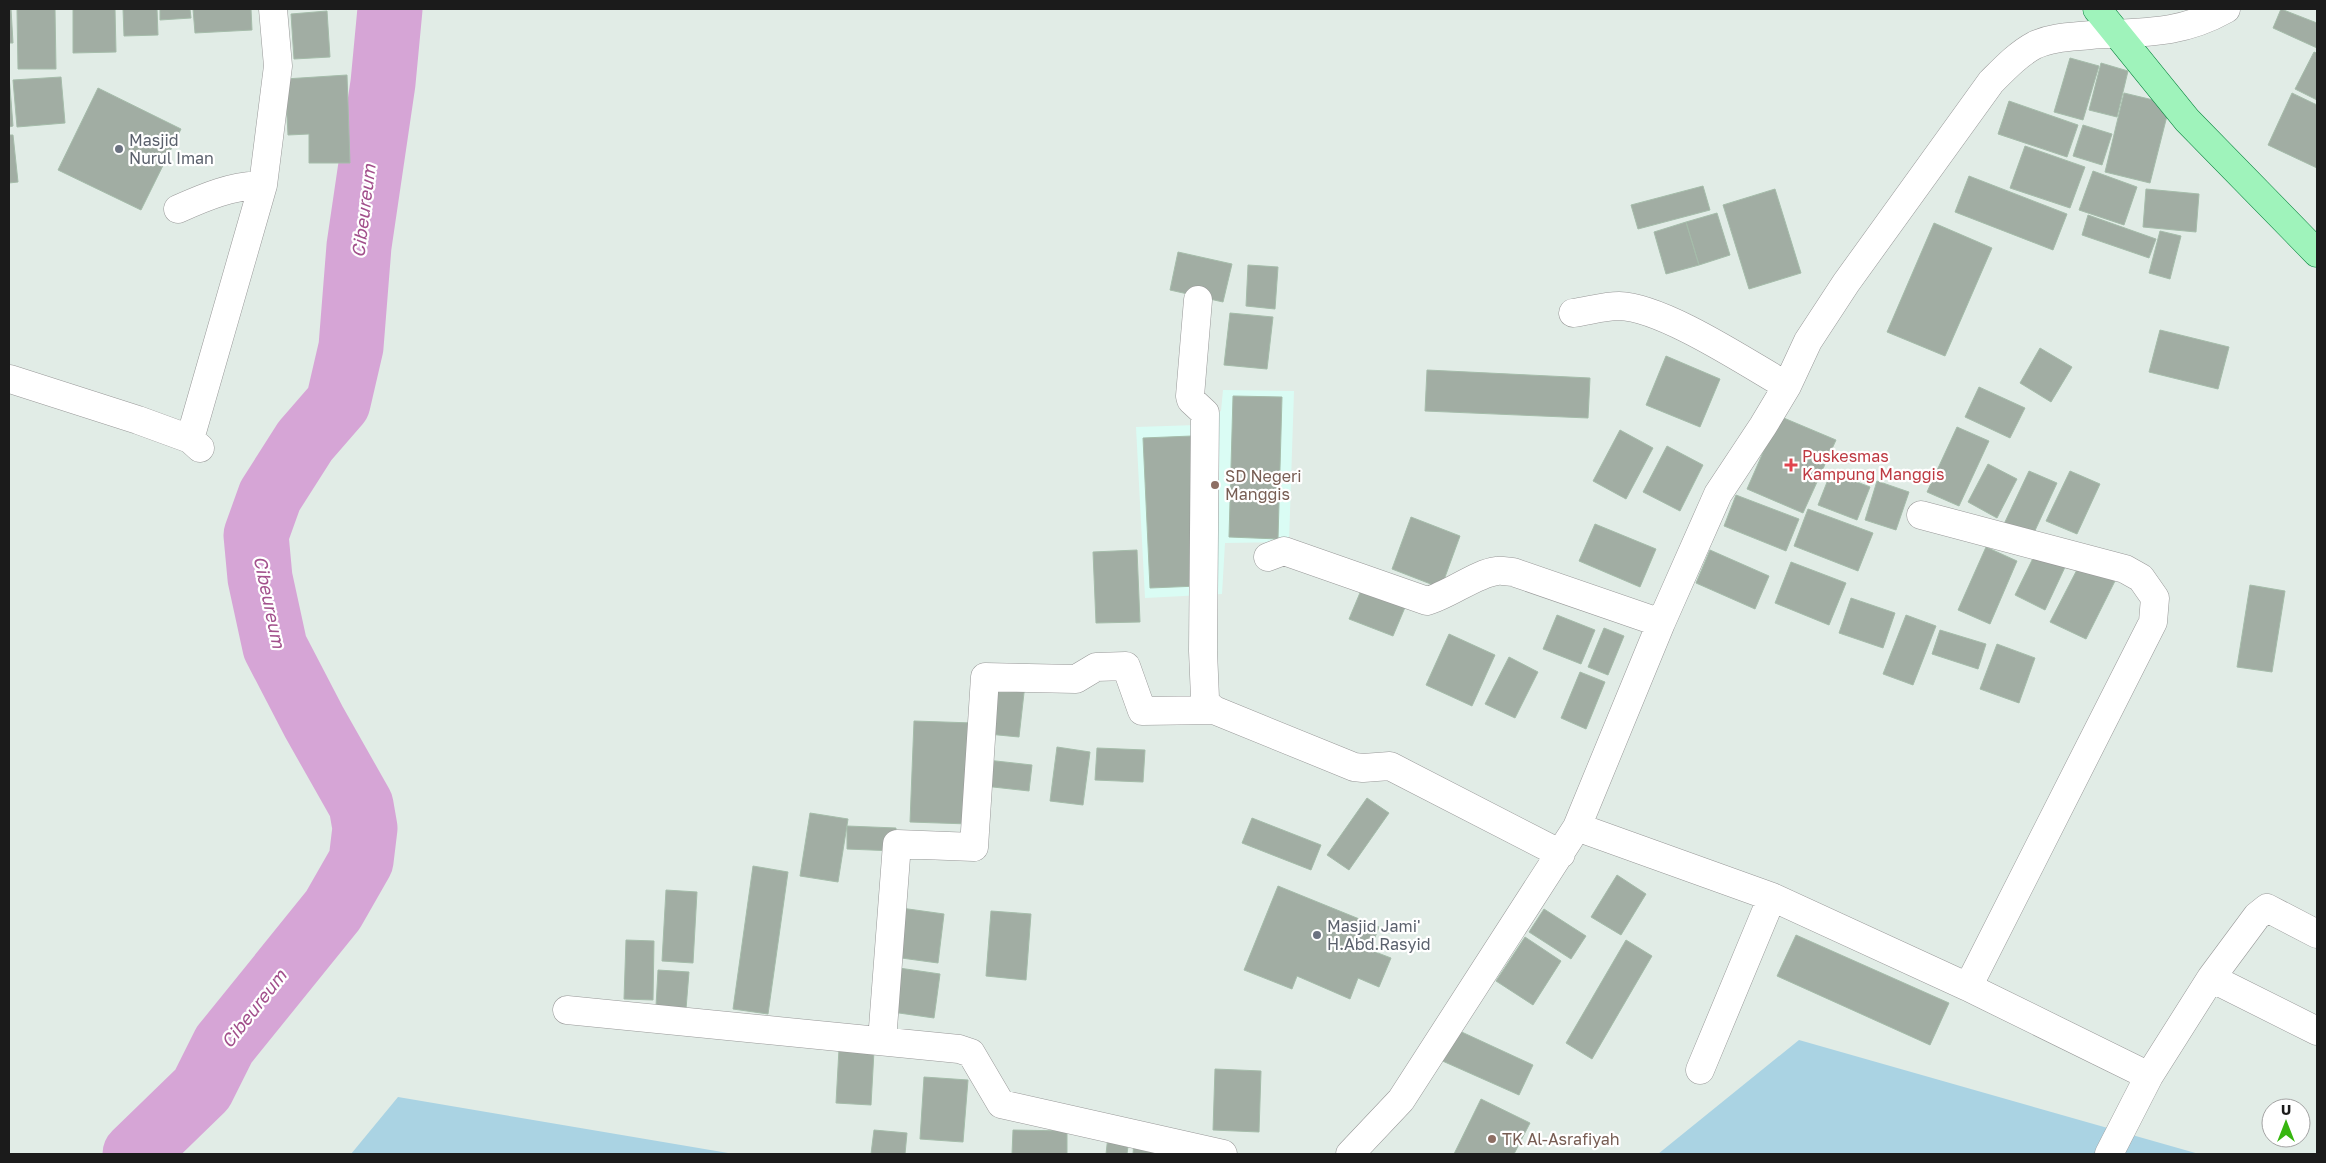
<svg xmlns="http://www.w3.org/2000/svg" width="2326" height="1163" viewBox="0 0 2326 1163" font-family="'Golos Text',sans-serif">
<rect width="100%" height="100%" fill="#e1ece6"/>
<path fill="#dafcf4" d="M1223,390L1294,391L1289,542L1225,543L1222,594L1145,598L1136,427L1197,425L1221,411Z"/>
<path fill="#aad3e3" d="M1799,1040L2199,1154H1658Z
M398,1097L734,1154H351Z"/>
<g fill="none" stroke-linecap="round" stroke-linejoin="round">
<path stroke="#d6a5d6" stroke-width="65" d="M135,1154L202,1089L224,1045L333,910L361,861L365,828L361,805L314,722L275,647L260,578L256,535L270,496L305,441L338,403L351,347L359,246L383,83L390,9"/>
</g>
<path fill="#a1ada3" stroke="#a5bcaa" d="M9,9H11L13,43H9Z
M17,9H55L56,69H18Z
M73,9H115L116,52L73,53Z
M123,9H157L158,35L124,36Z
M160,9H190L191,18L160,20Z
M193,9H251L252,30L195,33Z
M2281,9L2317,23V48L2273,28Z
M327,11L330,57L294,59L291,14Z
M2314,52L2317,53V100L2295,89Z
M2070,58L2099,66L2083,120L2054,112Z
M2101,63L2128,71L2117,117L2089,110Z
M9,75L13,126L9,127Z
M347,75L350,163H309V134L288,135L285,79Z
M61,77L65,123L17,127L13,80Z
M98,88L181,129L141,210L58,170Z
M2124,93L2170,104L2150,183L2105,172Z
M2292,93L2317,105V168L2268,145Z
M2009,101L2078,125L2067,157L1998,134Z
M2083,125L2112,134L2102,165L2073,156Z
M9,135H13L18,182L9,183Z
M2025,146L2085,167L2070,208L2010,188Z
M2093,171L2137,187L2124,225L2079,210Z
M1969,176L2067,214L2053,250L1955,212Z
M1703,186L1710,210L1638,229L1631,205Z
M1775,189L1801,273L1749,289L1723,205Z
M2146,189L2199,194L2196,232L2143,227Z
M1717,213L1730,255L1699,265L1686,222Z
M2088,215L2156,239L2149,258L2082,235Z
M1686,222L1699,265L1666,274L1654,232Z
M1934,223L1992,248L1945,356L1887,332Z
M2160,231L2181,236L2170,279L2149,273Z
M1178,252L1232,264L1223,302L1170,290Z
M1248,265L1278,267L1275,309L1246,306Z
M1230,313L1273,317L1267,369L1224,365Z
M2160,330L2229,347L2218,389L2149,372Z
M2040,348L2072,367L2051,402L2020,383Z
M1666,356L1720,379L1700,427L1646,405Z
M1427,370L1590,378L1588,418L1425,411Z
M1979,387L2025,408L2010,438L1965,417Z
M1233,396L1282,397L1278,539L1229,537Z
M1779,416L1836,440L1803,513L1747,489Z
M1957,427L1989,441L1959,506L1927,492Z
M1620,430L1653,448L1626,499L1593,481Z
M1192,436L1198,586L1150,588L1143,438Z
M1667,446L1703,465L1680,511L1643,492Z
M1988,464L2017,479L1997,518L1968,502Z
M2029,471L2057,483L2032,537L2004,524Z
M2070,471L2100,484L2077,534L2046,521Z
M1831,472L1870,487L1857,520L1818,505Z
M1877,481L1909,492L1896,530L1865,520Z
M1736,495L1799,519L1786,551L1724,526Z
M1808,509L1873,533L1858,571L1794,546Z
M1411,517L1460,536L1441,588L1392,569Z
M1595,524L1656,549L1640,587L1579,561Z
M1986,547L2017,561L1990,624L1958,610Z
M1137,550L1140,622L1096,623L1093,552Z
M1710,550L1769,576L1755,609L1696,583Z
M2036,552L2066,565L2045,610L2015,595Z
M2082,560L2118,575L2086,639L2050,622Z
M1791,562L1846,583L1829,625L1775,603Z
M2250,585L2285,591L2272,672L2237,667Z
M1362,588L1406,605L1393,636L1349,619Z
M1851,598L1895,613L1883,648L1839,633Z
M1557,615L1595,630L1581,664L1543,649Z
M1906,615L1936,626L1913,685L1883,674Z
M1604,628L1624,636L1608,675L1588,667Z
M1940,630L1986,644L1978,669L1932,654Z
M1449,634L1495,655L1472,706L1426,685Z
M1997,644L2035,658L2019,703L1980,689Z
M1509,657L1538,672L1515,718L1485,704Z
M1580,672L1605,682L1586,729L1561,718Z
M993,681L1025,684L1019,737L988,734Z
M914,721L973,723L969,824L910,822Z
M1057,747L1090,752L1083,805L1050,801Z
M1097,748L1145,750L1143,782L1095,780Z
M987,760L1032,765L1029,791L984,786Z
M1367,798L1389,813L1349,870L1327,855Z
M810,813L848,819L838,882L800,876Z
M1252,818L1321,845L1311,870L1242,843Z
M847,826L896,828L895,851L847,849Z
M753,866L788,872L768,1014L733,1009Z
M1617,875L1646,894L1621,935L1591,917Z
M1278,886L1379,927L1370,950L1391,958L1379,987L1358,978L1350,999L1297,976L1292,989L1244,970Z
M666,890L697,892L693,963L662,961Z
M901,908L944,914L938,963L894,957Z
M1544,909L1586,936L1571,959L1529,932Z
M991,911L1031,914L1026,980L986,976Z
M1796,935L1949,1003L1930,1045L1777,976Z
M1525,937L1561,961L1533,1005L1496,981Z
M626,940L654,941L653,1000L624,999Z
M1626,940L1652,956L1592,1059L1566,1043Z
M899,968L940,974L934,1018L892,1012Z
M658,970L689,972L686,1009L656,1006Z
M1453,1028L1533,1065L1519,1095L1438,1059Z
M839,1049L874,1051L871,1105L836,1103Z
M1215,1069L1261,1071L1259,1132L1213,1130Z
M924,1077L968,1080L963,1142L920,1139Z
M1481,1099L1530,1123L1514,1154H1454Z
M874,1130L907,1133L905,1154H871Z
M1013,1130L1067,1131V1154H1012Z
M1108,1136L1129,1138L1127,1154H1106Z
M1134,1141L1159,1144L1158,1154H1133Z"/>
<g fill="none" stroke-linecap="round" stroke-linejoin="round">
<defs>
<path id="street" d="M178,209C205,197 233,185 263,185
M1198,300L1190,396L1191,400L1205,413L1203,651L1205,698L1207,704L1214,710L1354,767L1363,768L1390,766L1561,854
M1573,313C1588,311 1604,306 1619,306C1663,307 1747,363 1787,386
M10,379L138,420L190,439L200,448
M190,439L263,185L278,66L273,9
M1921,515L2125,569L2141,578L2155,598L2153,622L1968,987
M1268,557L1284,551L1427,601C1449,595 1477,573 1497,571C1502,570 1508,572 1513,572L1661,623
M1577,827L1772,897L1968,987L2149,1076
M2211,978L2317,1031
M567,1010L959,1049L971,1053L1001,1104L1223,1154
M882,1041L897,844L974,847L985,677L1076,679L1096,667L1126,666L1142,711L1214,710
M1700,1070L1772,897
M1350,1154L1401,1100L1577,827L1661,623L1718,494L1763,426L1787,386L1808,341L1846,283L1991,82C2004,69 2018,54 2035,45C2052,37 2072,37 2091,35C2142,32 2180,35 2226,9
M2109,1154L2149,1076L2211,978L2257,916L2267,908L2317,934"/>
<path id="primary" d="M2097,9L2187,120L2317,253"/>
</defs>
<use href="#street" stroke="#989898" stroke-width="29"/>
<use href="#primary" stroke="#0c8741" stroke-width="29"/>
<use href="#street" stroke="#fff" stroke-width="28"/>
<use href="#primary" stroke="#9ff3bb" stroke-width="28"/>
</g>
<g fill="#6b7280" stroke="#fff" stroke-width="2">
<circle cx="119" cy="149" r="5"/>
<circle cx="1317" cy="935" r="5"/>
</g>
<path fill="#e0444e" stroke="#fff" stroke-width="2" d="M1788.5 457.5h5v5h5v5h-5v5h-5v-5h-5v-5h5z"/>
<g fill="#8d6e63" stroke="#fff" stroke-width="2">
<circle cx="1215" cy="485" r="5"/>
<circle cx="1492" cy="1139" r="5"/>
</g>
<g text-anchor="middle" stroke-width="4.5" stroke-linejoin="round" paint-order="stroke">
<g font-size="16" fill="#5b616d" stroke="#fff" text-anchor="start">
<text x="129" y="146">Masjid<tspan x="129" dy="18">Nurul Iman</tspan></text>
<text x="1327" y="932">Masjid Jami'<tspan x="1327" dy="18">H.Abd.Rasyid</tspan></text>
</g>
<g font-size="16" fill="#be3a42" stroke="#fff" text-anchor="start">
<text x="1802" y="462">Puskesmas<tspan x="1802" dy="18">Kampung Manggis</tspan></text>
</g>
<g font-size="16" fill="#785e54" stroke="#fff" text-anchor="start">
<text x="1225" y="482">SD Negeri<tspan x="1225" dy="18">Manggis</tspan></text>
<text x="1502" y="1145">TK Al-Asrafiyah</text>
</g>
<g font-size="18" font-style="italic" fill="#a2508c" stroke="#fff">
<text transform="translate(364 211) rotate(-83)" y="6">Cibeureum</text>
<text transform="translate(269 602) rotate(78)" y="6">Cibeureum</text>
<text transform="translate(254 1009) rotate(-52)" y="6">Cibeureum</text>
</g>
</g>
<rect width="2326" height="1163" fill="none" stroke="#1b1b1b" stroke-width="20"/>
<g transform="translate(2286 1123)"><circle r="24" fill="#ffffff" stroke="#a4a4a4"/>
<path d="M0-4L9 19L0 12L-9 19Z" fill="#37b610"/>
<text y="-8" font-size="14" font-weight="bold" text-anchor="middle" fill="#1b1b1b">U</text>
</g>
</svg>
